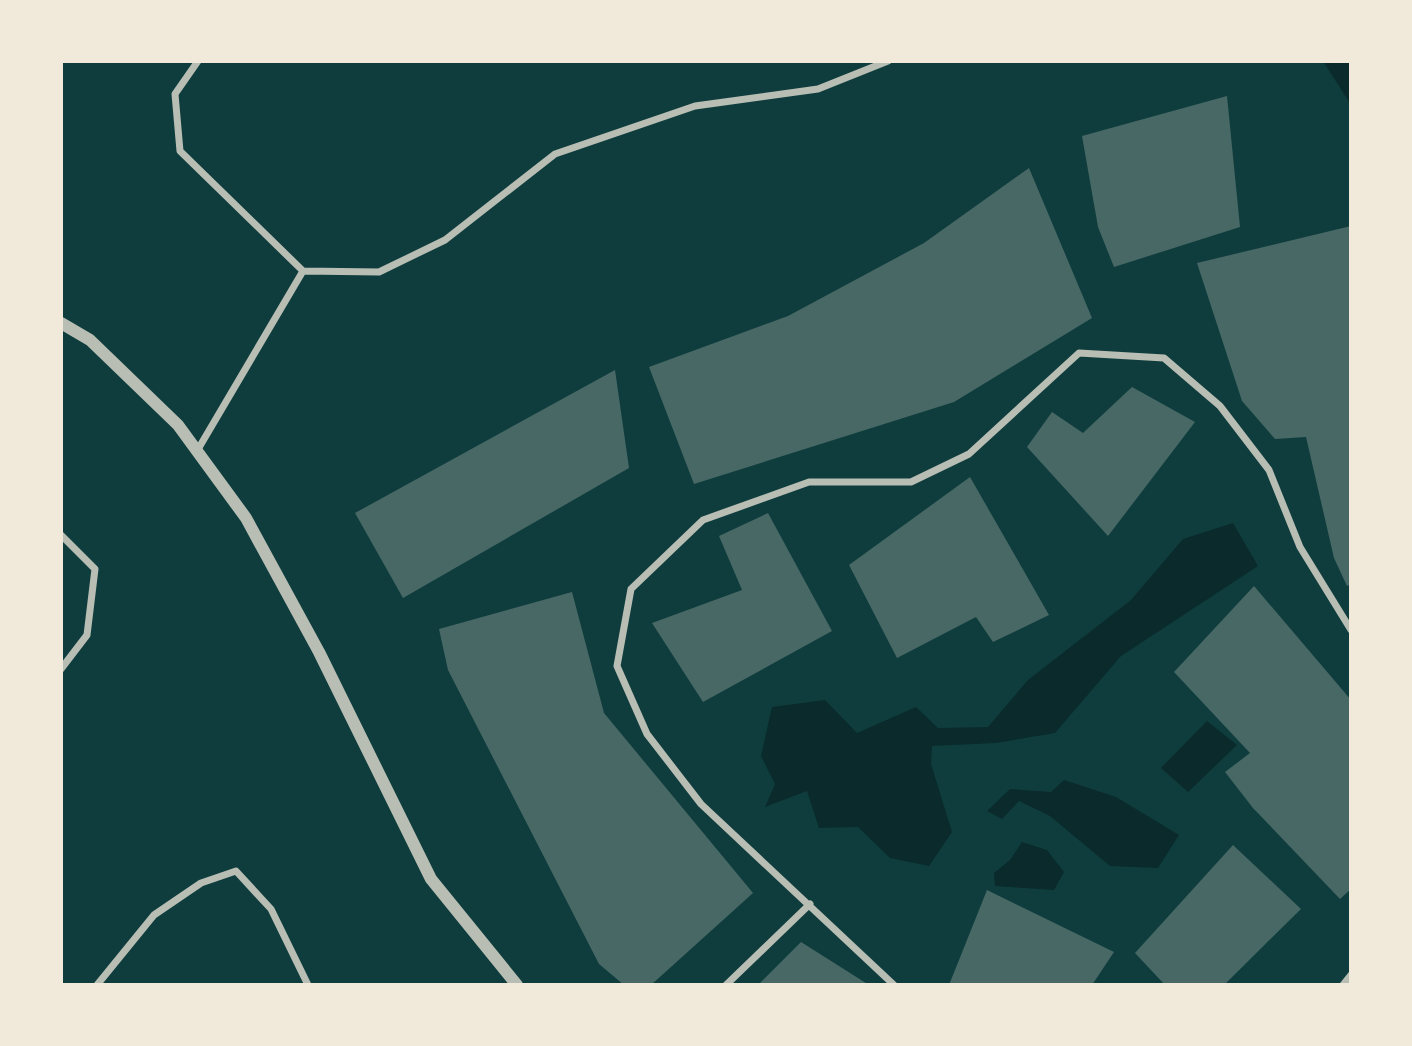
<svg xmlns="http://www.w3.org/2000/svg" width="1412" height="1046" viewBox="0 0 1412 1046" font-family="Raleway,sans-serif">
<rect width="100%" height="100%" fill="#0f3d3e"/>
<path fill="#0a2a2b" d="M1323,61H1351V105Z
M1233,523L1258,566L1121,656L1055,733L996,743L932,746L931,764L952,832L929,866L890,858L858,827L819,828L807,791L765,807L775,784L761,756L772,707L825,700L857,733L916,707L938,728L988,727L1028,680L1131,600L1183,539Z
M1207,721L1237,745L1188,792L1161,768Z
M1064,780L1116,797L1179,835L1158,868L1110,866L1050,816L1019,801L1002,819L987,811L1010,789L1051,792Z
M1022,842L1047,850L1064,872L1054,890L995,886L994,873L1010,860Z"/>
<path fill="#486865" d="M1227,96L1240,227L1114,267L1098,227L1082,136Z
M1029,168L1092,318L954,402L694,484L649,367L788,316L924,243Z
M1351,226V584L1347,586L1334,558L1306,437L1275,439L1242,401L1197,263Z
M615,370L629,468L403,598L355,513Z
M1132,387L1195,422L1108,536L1027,447L1052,412L1083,433Z
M970,477L1049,615L993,642L976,617L897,658L849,565Z
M768,513L832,631L703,702L652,623L742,590L719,536Z
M1254,586L1351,700V889L1340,899L1253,808L1225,772L1250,753L1174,672Z
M572,592L604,713L753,893L651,985H624L599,964L448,670L439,629Z
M1233,845L1301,909L1224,985H1165L1135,953Z
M987,890L1114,952L1092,985H949Z
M801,942L869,985H758Z"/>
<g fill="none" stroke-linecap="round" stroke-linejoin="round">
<path stroke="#b8beb3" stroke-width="7" d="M198,61L175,94L180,151L303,271L379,272L445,240L555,154L695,106L818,89L888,61
M197,451L303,271
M61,535L95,569L87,635L61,669
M97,985L154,915L201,883L236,871L271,909L308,985
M726,985L810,904
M894,985L701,804L647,734L617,666L631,589L703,520L809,482H911L969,454L1079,353L1164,358L1220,406L1269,470L1300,547L1351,630
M1343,985L1351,975"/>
<path stroke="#b8beb3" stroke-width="12" d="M61,323L90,340L178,425L246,518L319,652L431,879L517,985"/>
</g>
<rect width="1412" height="1046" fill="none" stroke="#f1e9da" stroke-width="126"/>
</svg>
